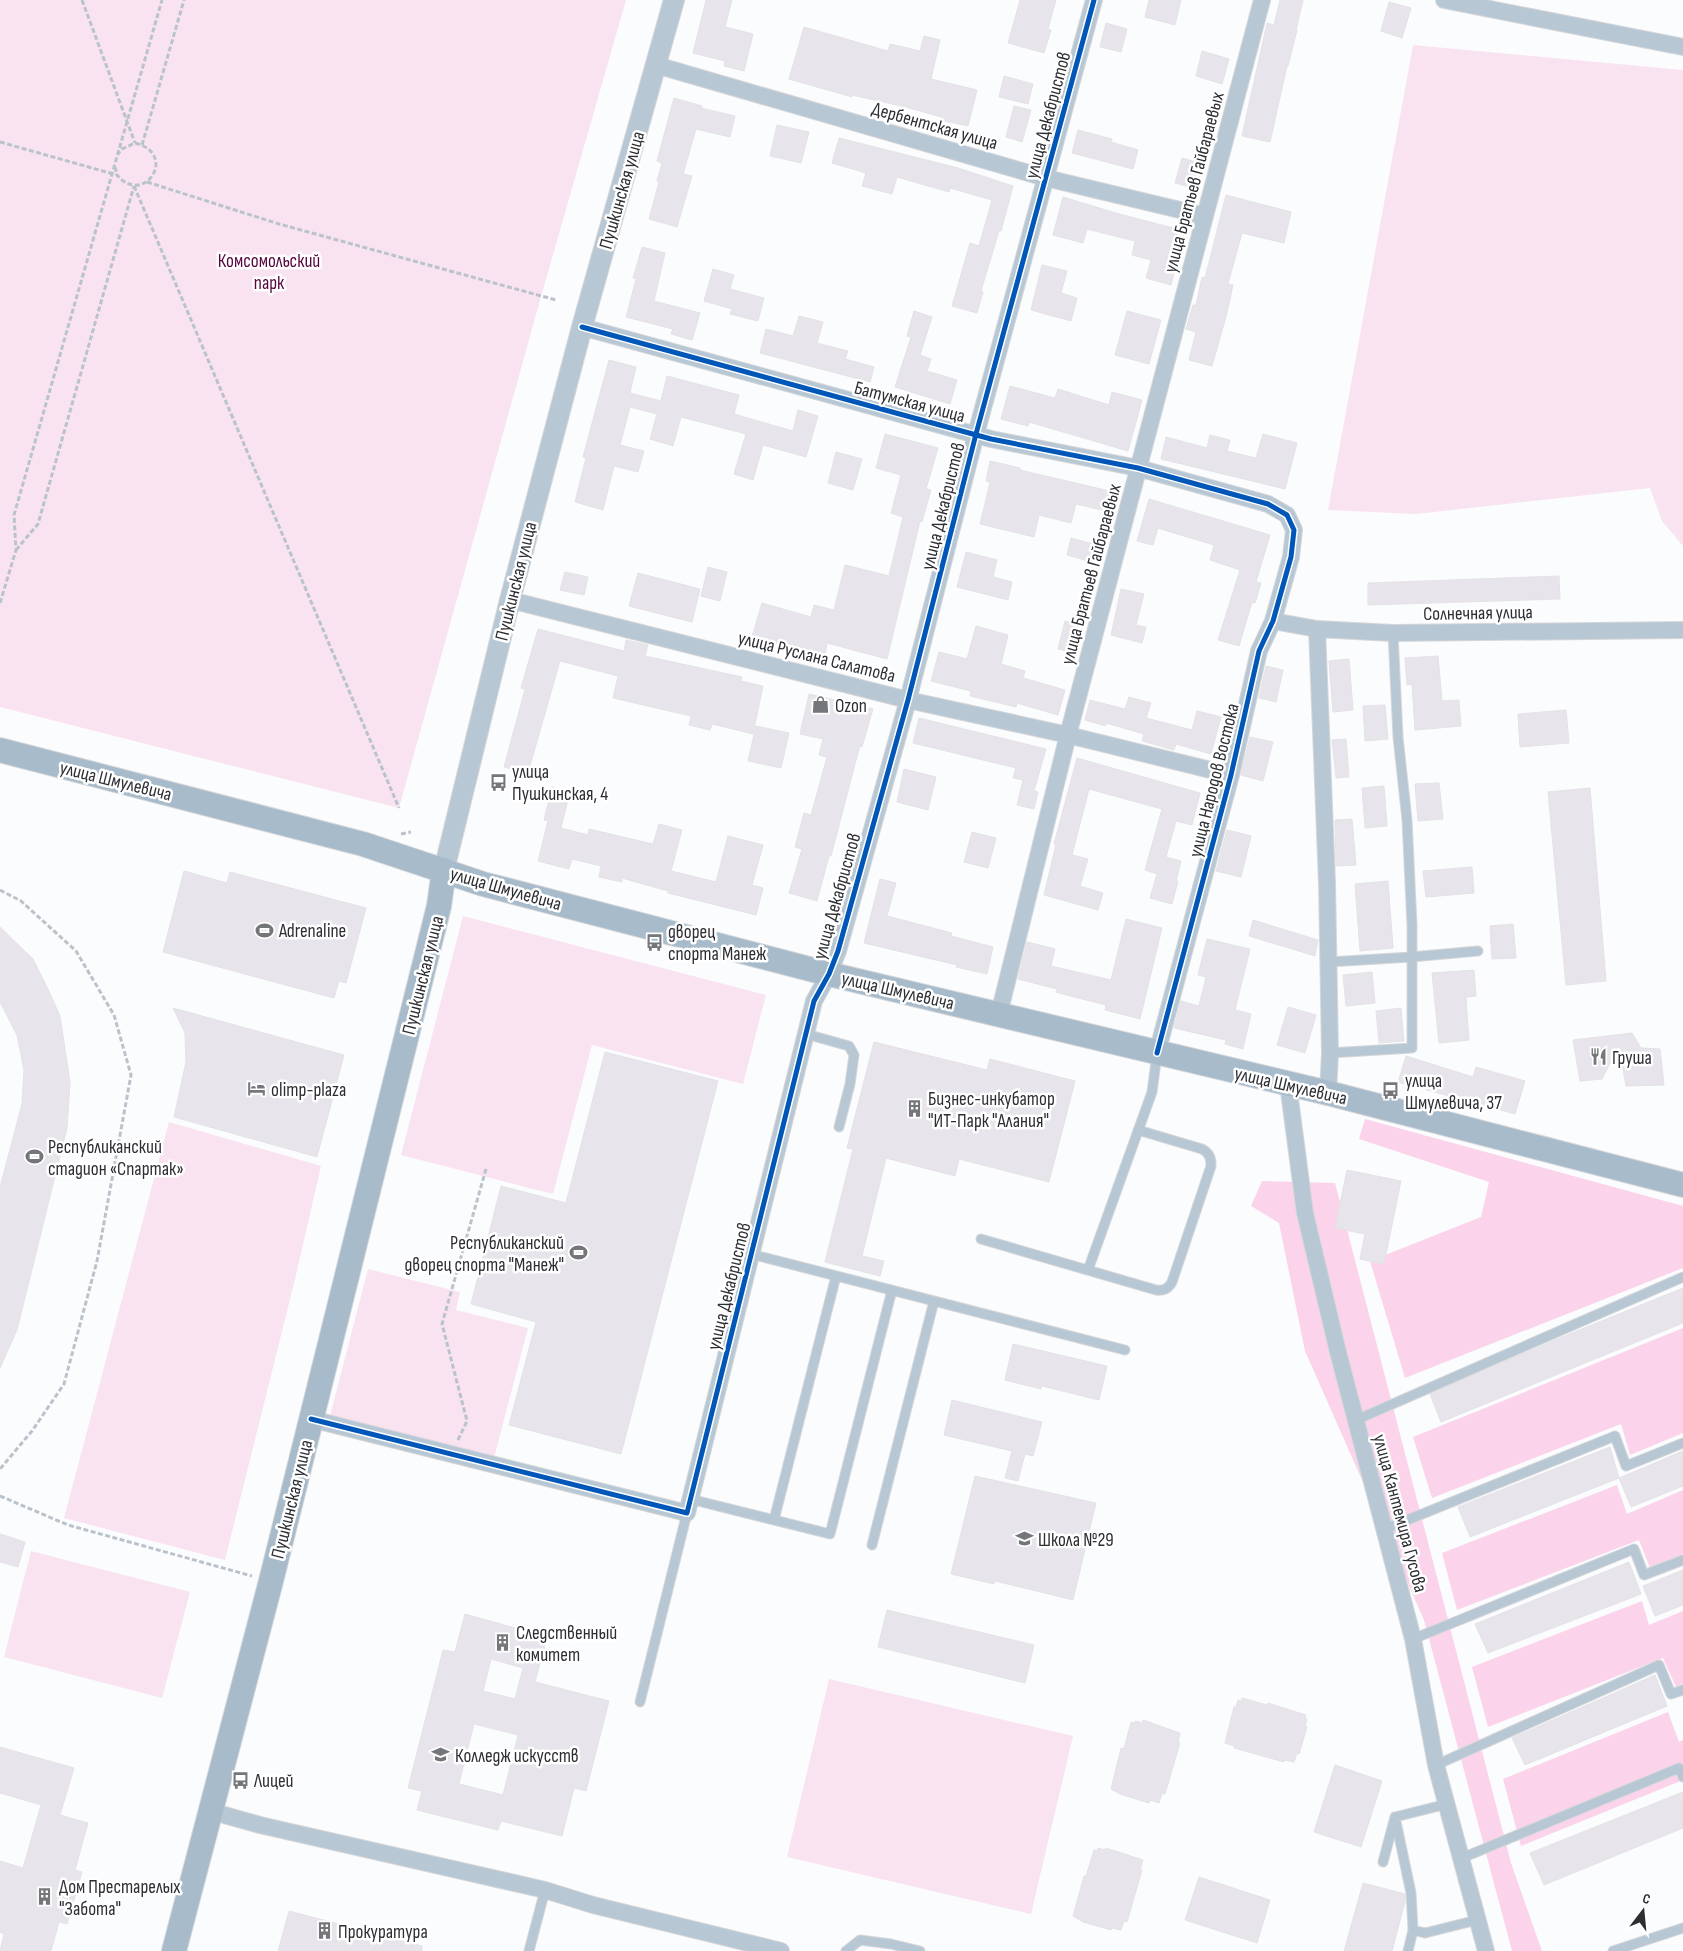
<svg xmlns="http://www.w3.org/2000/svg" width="1683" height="1951" viewBox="0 0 1683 1951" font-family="'Sofia Sans Condensed',sans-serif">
<rect width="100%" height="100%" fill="#fbfcfd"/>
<path fill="#f9e3f0" d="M0,0H626L542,293L399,808L0,707Z
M1413,45L1683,70V546L1662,521L1650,488L1416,514L1328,510Z
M463,916L766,995L743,1084L592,1045L553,1194L401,1155Z
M169,1122L321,1166L296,1275L225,1560L64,1518Z
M368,1269L460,1292L456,1310L528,1328L494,1458L330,1416Z
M31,1551L190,1592L162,1698L4,1657Z
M829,1679L1073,1736L1031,1914L787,1857Z"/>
<path fill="#fbd3ea" d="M1365,1119L1683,1206V1268L1405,1378L1370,1261L1481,1217L1489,1182L1359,1139Z
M1262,1181L1335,1183L1511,1863L1542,1951H1512L1424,1620L1305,1351L1279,1223L1251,1206Z
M1683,1328V1433L1630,1455L1621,1424L1432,1498L1413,1437Z
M1617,1485L1627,1514L1683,1490V1554L1650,1568L1639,1540L1457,1610L1442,1553Z
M1642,1601L1649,1625L1683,1611V1684L1676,1687L1663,1658L1488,1727L1472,1667Z
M1668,1712L1679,1742L1683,1740V1780L1521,1846L1503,1779Z"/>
<path fill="#e8e4ec" stroke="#e3e2e5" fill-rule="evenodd" d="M706,0H732L725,27L753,34L744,71L724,66L725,61L693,53Z
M1020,0H1056L1048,29L1051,30L1044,53L1008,43Z
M1149,0H1181L1175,25L1145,17Z
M1280,0H1303L1296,30H1297L1288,66H1287L1270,142L1242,136L1267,23L1274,25Z
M1389,2L1411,8L1402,38L1381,31Z
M1106,23L1127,29L1121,52L1100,47Z
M804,27L888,51L890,44L920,51L924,36L940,40L931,79L977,90L968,126L941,120V117L906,107L852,95V97L789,79Z
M1202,51L1229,59L1222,84L1196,76Z
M1004,76L1033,84L1028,104L999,97Z
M674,98L702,106L701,108L735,116L730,137L696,129L683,174L692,176L677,227L649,219L659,182L657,181L662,163L657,161Z
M1014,106L1031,110L1022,142L1006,137Z
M777,125L809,132L801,163L770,156Z
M1078,130L1112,139L1111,142L1138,150L1133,169L1072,153Z
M839,138L958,168L1013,186L1001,231H999L981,291L983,292L977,313L952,306L970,243L979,246L992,200L950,188L949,192L897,177L892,194L862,186L866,173L832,163Z
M1182,158L1203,164L1197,189L1175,183Z
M1226,195L1291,212L1284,243L1242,233L1228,284L1233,285L1227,313L1212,366L1189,360L1196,332L1186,329L1193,305H1196L1202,277L1205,278Z
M1063,197L1119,214L1185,231L1171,285L1146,278L1151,260L1132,255L1135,241L1087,229L1083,243L1053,235Z
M642,247L665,253L654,301L700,313L692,340L671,334L673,329L626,317L636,279L633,278Z
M1042,265L1067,271L1061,293L1077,298L1071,321L1031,310Z
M713,269L734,275L730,289L764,298L758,321L730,314L732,309L704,301Z
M914,311L932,317L920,355L931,359L927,371L957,380L950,404L895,387L911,337L907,336Z
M1127,311L1161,320L1149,364L1115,355Z
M799,316L823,322L817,343L848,351L845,359L874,367L870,382L760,353L766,329L793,336Z
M609,360L636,367L630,393L661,401L667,376L739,395L734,414L793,431L798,410L818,416L806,457L763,445L753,480L734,474L746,434L681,417L673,446L650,439L657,414L630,407L620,445L644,451L638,472L614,466L603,510L575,502L586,458L583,457Z
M1010,386L1055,398L1058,389L1109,405L1112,392L1142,400L1128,451L1029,422L1028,426L1001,419Z
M885,434L938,448L926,489L931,490L922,522L920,521L887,659L827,643L825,654L781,642L780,644L752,637L762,603L811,617L814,605L834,610L845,565L889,576L903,517L891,513L901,475L876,468Z
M1263,434L1297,443L1285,489L1161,459L1166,437L1207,448L1210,435L1230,440L1227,451L1256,458Z
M836,452L862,459L853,490L828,483Z
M990,461L1020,468V470L1118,493L1114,513L1076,504L1071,523L1039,515L1034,537L980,524L990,482L986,481Z
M1149,499L1270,535L1256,582L1261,583L1255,603L1252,602L1239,646L1218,640L1240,570L1210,560L1214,545L1167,531L1158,528L1153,545L1137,541Z
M1071,538L1104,547L1099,564L1067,555Z
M966,552L997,560L993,577L1012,582L1008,600L957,587Z
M708,567L727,572L720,601L701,596Z
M565,572L588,577L584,595L560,590Z
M638,573L700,589L692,622L629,606Z
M1559,576L1560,599L1368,605V583Z
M1121,589L1144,594L1136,625L1146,627L1142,643L1111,635Z
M1065,621L1082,626L1075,653L1058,649Z
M976,626L1008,635L1001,664L1025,671L1023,678L1065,690L1058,715L1017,703L1016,707L970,696L971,691L931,681L939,652L967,659Z
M538,629L624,651L626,640L648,645L645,656L742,677L741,681L763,686L753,734L712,724L710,730L689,725L691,716L613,698L618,676L560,661L528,773L504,767L525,689L521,688Z
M1438,656L1442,701L1459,700L1461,726L1415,730L1412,684L1407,685L1405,658Z
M1349,659L1353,710L1333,712L1329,661Z
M1266,666L1283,670L1276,702L1259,698Z
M809,694L873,709L862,747L860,746L855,764L831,856H829L817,901L789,893L802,849L795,847L804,813L811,815L827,757L819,755L823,739L800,734Z
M1129,697L1151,703L1146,718L1192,730L1197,711L1221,717L1211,754L1176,744L1174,750L1142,741L1144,734L1106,723V726L1085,720L1090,700L1125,709Z
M1385,705L1388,739L1365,741L1363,706Z
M1566,710L1569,743L1520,747L1518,714Z
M919,718L1046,749L1034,791L1038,792L1034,809L1017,805L1023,780L1013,778L1016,768L913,743Z
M756,726L789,733L781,768L748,761Z
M1250,737L1273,742L1263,781L1241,775Z
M1346,739L1349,777L1336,778L1332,740Z
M1077,758L1200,793L1192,825L1176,821L1166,857L1181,861L1176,881H1178L1172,904L1150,898L1157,874L1145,870L1162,809L1089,789L1072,855L1088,859L1080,886L1103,893L1098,910L1044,895L1056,844H1054Z
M904,769L936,777L928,810L897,802Z
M1439,783L1443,819L1418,821L1415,784Z
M1384,786L1387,826L1365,828L1362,788Z
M552,787L570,792L561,828L588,835L589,829L653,844L659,824L682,830L671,871L716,882L728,836L763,845L752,885L763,888L756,915L668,893V891L622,878V882L599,877L601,866L572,859L569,869L538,861L548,821L544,820Z
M1590,788L1606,981L1566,985L1548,792Z
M1352,819L1356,865L1336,866L1335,820Z
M1227,830L1251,836L1241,877L1216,871Z
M972,832L996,838L988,868L964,862Z
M1472,867L1474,893L1426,897L1423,871Z
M184,871L227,883L230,872L366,908L346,983L339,981L334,998L163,952Z
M880,879L896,883L887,916L952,933L951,936L993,947L987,974L956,967L957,965L864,943Z
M1388,881L1393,948L1360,951L1355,884Z
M1126,919L1162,928L1140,1019L1105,1010L1106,1005L1074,997L1056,992L1057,989L1018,979L1027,942L1055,949L1051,966L1111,980Z
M1253,920L1318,940L1315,956L1249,936Z
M1513,924L1516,958L1492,959L1490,926Z
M0,927L33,959L47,987L60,1016L70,1082L67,1128L17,1330L0,1368V1187L22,1104L24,1070L17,1035L0,1002Z
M1207,939L1250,949L1235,1010L1251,1014L1243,1049L1225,1044L1226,1040L1174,1028L1181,1001L1199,1006L1206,977L1198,975Z
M1474,970L1476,996L1466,997L1469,1040L1439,1043L1432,973Z
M1372,972L1375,1003L1346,1006L1343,975Z
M1288,1007L1316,1015L1305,1053L1277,1045Z
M173,1008L344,1055L317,1157L174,1117L186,1062L185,1033Z
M1401,1008L1404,1041L1379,1043L1376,1011Z
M1632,1033L1641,1048L1660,1049L1664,1085L1626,1086L1619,1045L1602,1079L1580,1081L1573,1040Z
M874,1042L987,1070L990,1059L1075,1081L1049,1182L959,1159L955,1176L886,1158L862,1256L884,1261L880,1276L825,1262L853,1149L847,1148Z
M605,1052L718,1081L621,1454L509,1425L536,1322L471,1304L501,1186L566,1203Z
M1406,1056L1473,1077L1476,1067L1525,1081L1515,1114L1398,1082Z
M1347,1170L1401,1181L1384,1264L1360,1259L1365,1234L1335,1228Z
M1683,1288V1323L1441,1422L1430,1394L1557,1339Z
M1013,1344L1107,1366L1099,1400L1042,1386L1041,1389L1005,1380Z
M952,1400L1042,1422L1033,1456L1025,1454L1018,1481L1005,1478L1012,1451L944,1435Z
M1610,1447L1619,1478L1470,1537L1458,1507Z
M1683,1451V1486L1631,1507L1619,1478Z
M975,1476L1096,1503L1073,1600L995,1581L994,1584L951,1574Z
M0,1534L25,1542L18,1567L0,1562Z
M1629,1562L1641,1594L1488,1653L1475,1624Z
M1683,1570V1605L1655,1616L1643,1586Z
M887,1610L1034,1645L1025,1683L878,1647Z
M465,1614L547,1637L535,1682L609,1701L586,1791L574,1788L562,1836L501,1821L498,1830L417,1810L422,1791L408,1788L443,1650L455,1652ZM491,1659L523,1668L515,1699L483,1691ZM474,1724L518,1735L503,1795L459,1784Z
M1655,1675L1667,1706L1525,1765L1512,1738Z
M1242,1698L1267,1705L1268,1703L1306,1715L1305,1718L1307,1719L1305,1726L1307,1727L1299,1754L1297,1753L1294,1762L1285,1760L1284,1762L1234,1748V1746L1225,1743L1234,1707H1236L1238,1700L1241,1701Z
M1143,1720L1180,1733L1178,1742L1180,1743L1165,1794L1162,1793L1159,1803L1150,1800L1149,1803L1120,1794L1111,1789L1121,1748L1124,1749L1131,1722L1135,1723V1721L1143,1723Z
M0,1747L74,1768L60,1815L88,1823L75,1870L82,1872L67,1924L59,1922L51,1951H0L4,1934L0,1932V1861L23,1868L41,1805L0,1793Z
M1335,1765L1382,1781L1361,1847L1314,1832Z
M1683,1792V1828L1544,1885L1530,1853Z
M1098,1848L1105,1850L1106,1848L1143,1860L1140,1870H1142L1127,1922L1124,1921L1121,1930L1112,1928L1111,1930L1083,1922L1073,1916L1084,1876H1086L1094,1850L1097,1851Z
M1199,1877L1270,1900L1257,1943L1185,1920Z
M1363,1883L1405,1894V1902L1392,1951H1344Z
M289,1911L422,1946V1951H278Z"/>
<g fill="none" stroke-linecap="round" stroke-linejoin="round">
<defs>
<path id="service" d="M1329,962L1411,957L1478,951
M806,1034L849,1046L854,1055L850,1084L839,1127
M1330,1053L1412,1048V925L1407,820L1398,737L1393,633
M981,1239L1156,1290C1164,1291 1168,1289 1172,1282L1211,1166C1211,1157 1209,1153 1202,1149L1138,1130
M751,1254L1125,1350
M1088,1270L1152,1092L1157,1054
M1356,1420L1683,1277
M690,1499L830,1534L892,1290
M774,1520L836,1276
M1385,1529L1615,1436L1626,1466L1683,1443
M872,1545L934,1301
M1413,1639L1634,1549L1644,1575L1683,1560
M640,1702L687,1513
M1436,1765L1659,1665L1671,1694L1683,1690
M1395,1817L1411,1893L1413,1930
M1462,1858L1679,1768L1683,1777
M1383,1862L1395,1817L1447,1804
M529,1951L545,1890
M846,1951L860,1940L891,1944L920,1951
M1408,1951L1413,1930L1425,1933L1477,1920
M1613,1951L1683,1928"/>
<path id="minor" d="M1444,0L1683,47
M656,65L1046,178L1205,216
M582,327L991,439L1138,468L1268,504L1287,515L1294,530L1291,557L1273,621L1259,651L1231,775L1157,1053
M510,600L908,700L1068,735L1231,775
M1273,621L1317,629L1393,633L1683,630
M1317,629L1327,883L1330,1053L1328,1093
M999,1014L1068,735L1262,0
M1288,1084L1305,1213L1338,1352L1413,1639L1436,1765L1486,1951
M311,1419L687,1513L814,1001L829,974L838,951L908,700L976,434L1094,0
M210,1811L260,1825L545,1890L593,1905L781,1951"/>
<path id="tertiary" d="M444,870L510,600L582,327L674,0"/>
<path id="secondary" d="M0,750L363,844L483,884L829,974L1328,1093L1683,1185
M174,1951L271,1581L439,906L444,870"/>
</defs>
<use href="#service" stroke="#d6d7d9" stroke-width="11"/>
<use href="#minor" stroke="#d6d7d9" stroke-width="18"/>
<use href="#tertiary" stroke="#d6d7d9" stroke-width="22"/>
<use href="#secondary" stroke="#d6d7d9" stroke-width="26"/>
<path stroke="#bac3cc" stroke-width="3" stroke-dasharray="5 2.5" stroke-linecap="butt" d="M82,0L135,143
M0,142L117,175C144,207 179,154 135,143L122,149L118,154
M142,145L184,0
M115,167L117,175
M147,182L279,224L556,300
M134,186L399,808
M16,550L38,524L134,186
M0,603L16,550L14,515L162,0
M401,834L411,832
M0,890L21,901L76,951L114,1015L131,1075L97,1261L64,1384L32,1431L0,1469
M458,1440L467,1421L442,1324L486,1169
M0,1496L68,1525L252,1576"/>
<use href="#service" stroke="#b7c7d4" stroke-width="9"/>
<use href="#minor" stroke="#b7c7d4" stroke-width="16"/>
<use href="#tertiary" stroke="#b7c7d4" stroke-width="20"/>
<use href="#secondary" stroke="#a7bbcb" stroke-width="24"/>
<defs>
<path id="cycleway" d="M582,327L991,439L1138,468L1268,504L1287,515L1294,530L1291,557L1273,621L1259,651L1231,775L1157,1053
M311,1419L687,1513L814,1001L829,974L838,951L908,700L976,434L1094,0"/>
</defs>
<use href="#cycleway" stroke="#fff" stroke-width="8"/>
<use href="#cycleway" stroke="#0057b8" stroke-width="5"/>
</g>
<defs>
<symbol id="shop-bare" viewBox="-9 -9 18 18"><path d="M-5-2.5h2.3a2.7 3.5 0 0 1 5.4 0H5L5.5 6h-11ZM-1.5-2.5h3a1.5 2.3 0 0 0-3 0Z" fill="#75767a" stroke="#fff" stroke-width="2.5" paint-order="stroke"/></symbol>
<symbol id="bus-bare" viewBox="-9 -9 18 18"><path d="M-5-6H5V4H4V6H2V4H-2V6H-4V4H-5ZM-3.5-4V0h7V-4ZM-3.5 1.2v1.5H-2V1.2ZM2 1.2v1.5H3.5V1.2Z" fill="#75767a" stroke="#fff" stroke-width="2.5" paint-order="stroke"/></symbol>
<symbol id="stadium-bare" viewBox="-9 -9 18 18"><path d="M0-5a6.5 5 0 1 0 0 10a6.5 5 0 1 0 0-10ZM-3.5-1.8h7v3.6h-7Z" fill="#75767a" stroke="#fff" stroke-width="2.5" paint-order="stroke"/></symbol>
<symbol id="restaurant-bare" viewBox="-9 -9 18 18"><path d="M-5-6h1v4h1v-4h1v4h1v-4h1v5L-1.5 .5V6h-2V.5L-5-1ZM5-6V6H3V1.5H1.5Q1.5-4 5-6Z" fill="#75767a" stroke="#fff" stroke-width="2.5" paint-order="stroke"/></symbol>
<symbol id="hotel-bare" viewBox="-9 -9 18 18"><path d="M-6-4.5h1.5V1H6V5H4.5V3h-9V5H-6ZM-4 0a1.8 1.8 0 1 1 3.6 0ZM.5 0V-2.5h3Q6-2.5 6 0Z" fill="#75767a" stroke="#fff" stroke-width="2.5" paint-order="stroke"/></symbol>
<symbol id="building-bare" viewBox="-9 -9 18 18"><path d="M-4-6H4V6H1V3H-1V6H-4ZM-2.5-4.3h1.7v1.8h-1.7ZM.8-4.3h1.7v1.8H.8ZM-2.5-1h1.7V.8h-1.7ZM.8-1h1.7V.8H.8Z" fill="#75767a" stroke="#fff" stroke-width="2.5" paint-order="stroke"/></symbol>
<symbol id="school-bare" viewBox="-9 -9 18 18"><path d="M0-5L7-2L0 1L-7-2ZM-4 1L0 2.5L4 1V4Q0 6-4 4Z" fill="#75767a" stroke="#fff" stroke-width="2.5" paint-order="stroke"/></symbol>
<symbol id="university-bare" viewBox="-9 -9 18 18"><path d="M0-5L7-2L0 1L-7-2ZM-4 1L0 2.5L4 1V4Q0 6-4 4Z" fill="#75767a" stroke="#fff" stroke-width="2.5" paint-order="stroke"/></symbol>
</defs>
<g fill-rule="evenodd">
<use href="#shop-bare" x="808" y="692" width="25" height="25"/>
<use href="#bus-bare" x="486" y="770" width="25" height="25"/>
<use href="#stadium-bare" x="252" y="918" width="25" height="25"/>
<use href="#bus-bare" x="642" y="930" width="25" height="25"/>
<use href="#restaurant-bare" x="1586" y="1044" width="25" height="25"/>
<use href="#hotel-bare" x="244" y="1076" width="25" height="25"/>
<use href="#bus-bare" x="1378" y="1078" width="25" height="25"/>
<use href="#building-bare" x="902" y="1096" width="25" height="25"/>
<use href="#stadium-bare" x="22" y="1144" width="25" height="25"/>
<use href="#stadium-bare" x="566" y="1240" width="25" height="25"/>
<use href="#school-bare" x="1012" y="1526" width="25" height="25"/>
<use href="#building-bare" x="490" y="1630" width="25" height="25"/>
<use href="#university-bare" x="428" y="1742" width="25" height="25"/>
<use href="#bus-bare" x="228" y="1768" width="25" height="25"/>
<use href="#building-bare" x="32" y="1884" width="25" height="25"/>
<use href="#building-bare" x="312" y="1918" width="25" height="25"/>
</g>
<g text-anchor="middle" stroke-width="5" stroke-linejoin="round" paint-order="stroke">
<g font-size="19" fill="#2d2e34" stroke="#fff">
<text transform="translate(1047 115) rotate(-75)" y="7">улица Декабристов</text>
<text transform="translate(935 125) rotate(16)" y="7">Дербентская улица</text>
<text transform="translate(1193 182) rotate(-75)" y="7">улица Братьев Гайбараевых</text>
<text transform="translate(621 190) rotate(-74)" y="7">Пушкинская улица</text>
<text transform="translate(910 401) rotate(15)" y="7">Батумская улица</text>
<text transform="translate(942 506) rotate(-76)" y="7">улица Декабристов</text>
<text transform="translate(1090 574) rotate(-75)" y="7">улица Братьев Гайбараевых</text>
<text transform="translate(515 581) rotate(-76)" y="7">Пушкинская улица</text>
<text transform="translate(1478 612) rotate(-1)" y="7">Солнечная улица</text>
<text transform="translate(817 656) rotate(14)" y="7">улица Руслана Салатова</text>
<text transform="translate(116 780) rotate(14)" y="7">улица Шмулевича</text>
<text transform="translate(1213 780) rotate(-76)" y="7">улица Народов Востока</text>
<text transform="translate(506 888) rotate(16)" y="7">улица Шмулевича</text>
<text transform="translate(836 896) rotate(-74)" y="7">улица Декабристов</text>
<text transform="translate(422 975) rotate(-76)" y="7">Пушкинская улица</text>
<text transform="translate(898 990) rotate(13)" y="7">улица Шмулевича</text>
<text transform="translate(1291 1085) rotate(13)" y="7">улица Шмулевича</text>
<text transform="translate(728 1286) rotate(-76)" y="7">улица Декабристов</text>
<text transform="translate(291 1499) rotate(-76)" y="7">Пушкинская улица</text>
<text transform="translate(1401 1513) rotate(75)" y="7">улица Кантемира Гусова</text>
</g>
<g font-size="19" fill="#57053e" stroke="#fff">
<text x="269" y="267">Комсомольский<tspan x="269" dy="22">парк</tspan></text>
</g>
<g font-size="19" fill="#2d2e34" stroke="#fff" text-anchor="start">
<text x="835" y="712">Ozon</text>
<text x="512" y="778">улица<tspan x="512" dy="22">Пушкинская, 4</tspan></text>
<text x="279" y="937">Adrenaline</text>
<text x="668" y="938">дворец<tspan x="668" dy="22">спорта Манеж</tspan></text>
<text x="1612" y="1064">Груша</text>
<text x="1405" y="1087">улица<tspan x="1405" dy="22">Шмулевича, 37</tspan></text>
<text x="271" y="1096">olimp-plaza</text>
<text x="928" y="1105">Бизнес-инкубатор<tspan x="928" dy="22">"ИТ-Парк "Алания"</tspan></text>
<text x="48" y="1153">Республиканский<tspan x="48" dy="22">стадион «Спартак»</tspan></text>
<text x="564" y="1249" text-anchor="end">Республиканский<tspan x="564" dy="22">дворец спорта "Манеж"</tspan></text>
<text x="1038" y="1546">Школа №29</text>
<text x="516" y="1639">Следственный<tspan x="516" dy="22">комитет</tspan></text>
<text x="455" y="1762">Колледж искусств</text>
<text x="254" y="1787">Лицей</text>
<text x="59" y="1893">Дом Престарелых<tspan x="59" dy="22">"Забота"</tspan></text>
<text x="338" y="1938">Прокуратура</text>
</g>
</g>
<g transform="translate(1643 1911) rotate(16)" stroke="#ffffff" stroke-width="4" paint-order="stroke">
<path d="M0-4L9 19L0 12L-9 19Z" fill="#2d2e34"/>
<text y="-8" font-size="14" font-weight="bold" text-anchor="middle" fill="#2d2e34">С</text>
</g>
</svg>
